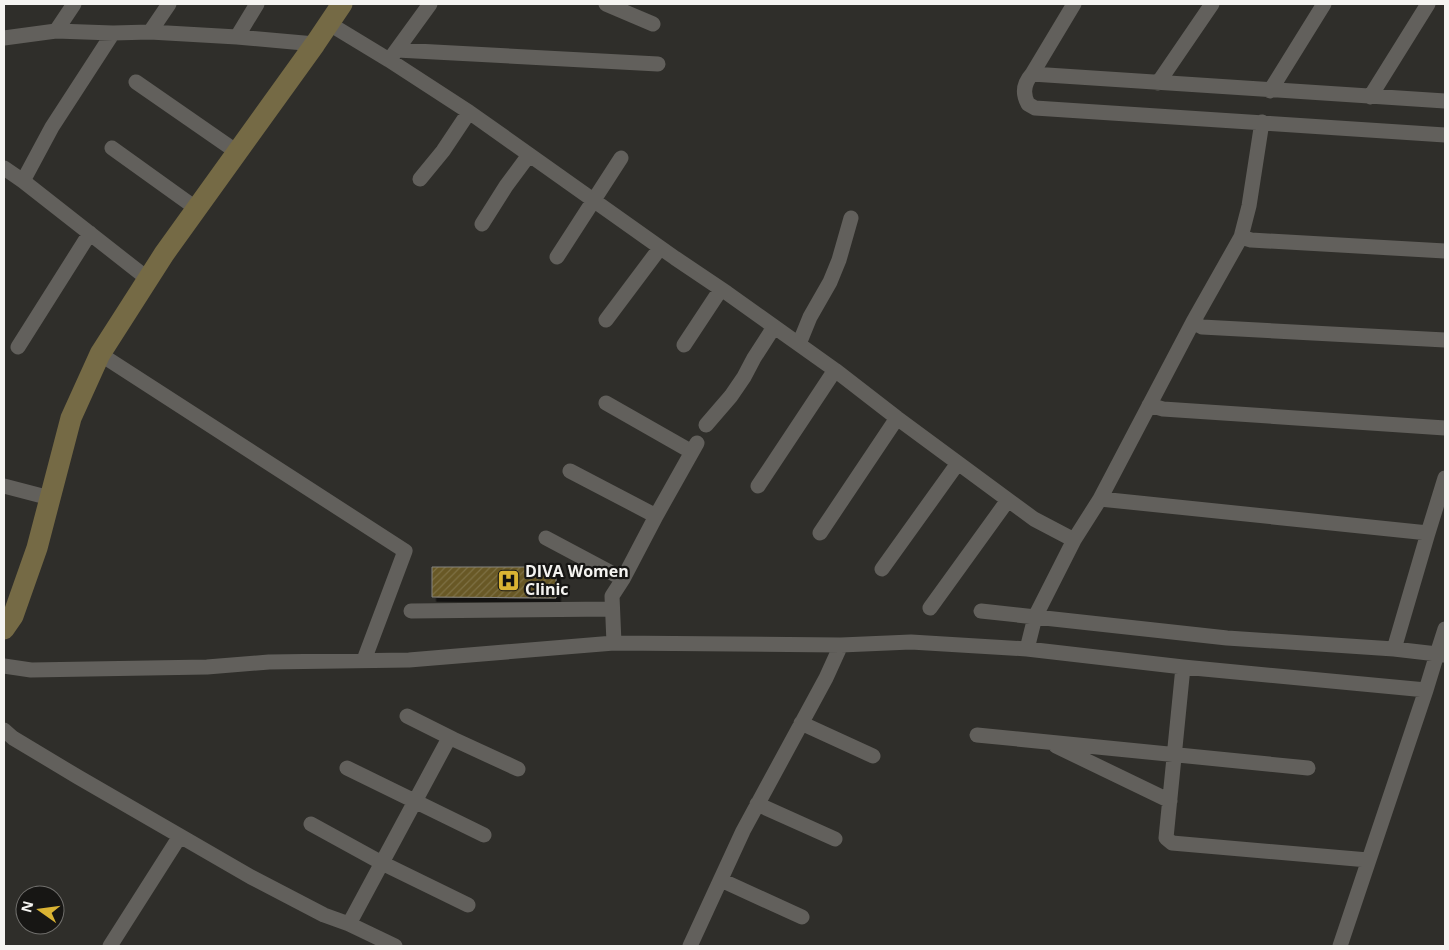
<svg xmlns="http://www.w3.org/2000/svg" width="1449" height="950" viewBox="0 0 1449 950" font-family="'Open Sans',sans-serif">
<defs>
<pattern id="building-hatch" width="6" height="6" patternUnits="userSpaceOnUse" patternTransform="scale(1.25)"><rect width="6" height="6" fill="#685825"/><path d="M-1 1l2-2M0 6l6-6M5 7l2-2" fill="none" stroke="#7e7145"/></pattern>
<filter id="shadow"><feDropShadow dx="4.5" dy="4.5" stdDeviation="0" flood-color="#0009"/></filter>
</defs>
<rect width="100%" height="100%" fill="#2f2e2a"/>
<path fill="url(#building-hatch)" stroke="#85837e" filter="url(#shadow)" d="M432,567H556V598L432,597Z"/>
<g fill="none" stroke-linecap="round" stroke-linejoin="round">
<path stroke="#62605c" stroke-width="15" d="M606,4L653,24
M328,23L389,60L469,112L675,258L727,293L835,370L897,418L1034,519L1074,540
M56,31L74,4
M150,32L237,37L315,44
M237,37L257,4
M4,38L56,31L113,33
M397,50L658,64
M393,55L430,4
M1032,74L1074,4
M136,82L237,152
M1158,83L1212,4
M1270,91L1324,4
M1370,97L1428,4
M1445,101L1032,74C1024,83 1022,93 1028,104L1035,108L1445,135
M112,148L197,209
M4,168L23,181L148,279
M420,179L443,151L469,112
M23,181L52,127L113,33L150,32L169,4
M482,224L506,186L529,155
M1241,237L1251,240L1445,251
M557,257L621,158
M606,320L660,248
M1193,322L1202,327L1445,340
M799,344L810,317L830,282L839,260L851,218
M684,345L721,289
M18,347L90,233
M100,354L405,551L364,660
M606,403L692,452
M1149,405L1163,409L1445,428
M706,425L731,396L744,377L754,358L774,327
M570,471L656,516
M4,486L50,498
M758,486L835,370
M1100,499L1428,533L1445,478
M820,533L897,418
M546,538L623,579
M882,569L958,463
M930,608L1008,500
M411,611L612,609
M981,611L1227,638L1394,649L1437,654L1426,690
M1445,629L1437,654L1445,655
M614,643L612,596L623,579L656,516L697,443
M1027,649L1035,617L1074,540L1100,499L1193,322L1241,237L1249,206L1262,122
M1394,649L1428,533
M4,666L31,670L207,667L269,662L409,660L614,643L841,645L911,642L1027,649L1183,667L1426,690L1340,946
M1183,667L1166,838L1172,843L1368,860
M407,716L453,739
M801,723L873,756
M4,730L13,738L78,777L251,877L324,915L349,924L395,946
M977,735L1308,768
M1056,746L1170,801
M347,768L484,835
M757,804L835,839
M311,824L382,863L468,905
M721,880L802,917
M349,924L448,740L453,739L518,769
M110,946L180,836
M690,946L743,831L826,678L841,645"/>
<path stroke="#756a45" stroke-width="21" d="M4,629L13,616L37,548L71,418L100,354L164,254L315,44L342,4"/>
</g>
<defs>
<symbol id="hospital-square" viewBox="-11 -11 22 22"><rect x="-9" y="-9" width="18" height="18" rx="4" fill="#dab333" stroke="#171614"/><path d="M-5-5h3v3.5h4V-5h3V5h-3V1.5h-4V5h-3Z" fill="#111"/></symbol>
</defs>
<g fill-rule="evenodd">
<use href="#hospital-square" x="496" y="568" width="25" height="25"/>
</g>
<g text-anchor="middle" stroke-width="4.5" stroke-linejoin="round" paint-order="stroke">
<g font-size="16" font-weight="bold" fill="#f5f4f1" stroke="#171614" text-anchor="start">
<text x="525" y="577">DIVA Women<tspan x="525" dy="18">Clinic</tspan></text>
</g>
</g>
<rect width="1449" height="950" fill="none" stroke="#f5f4f1" stroke-width="10"/>
<g transform="translate(40 910) rotate(284)"><circle r="24" fill="#171614" stroke="#706f6c"/>
<path d="M0-4L9 19L0 12L-9 19Z" fill="#dab333"/>
<text y="-8" font-size="14" font-weight="bold" text-anchor="middle" fill="#f5f4f1">N</text>
</g>
</svg>
